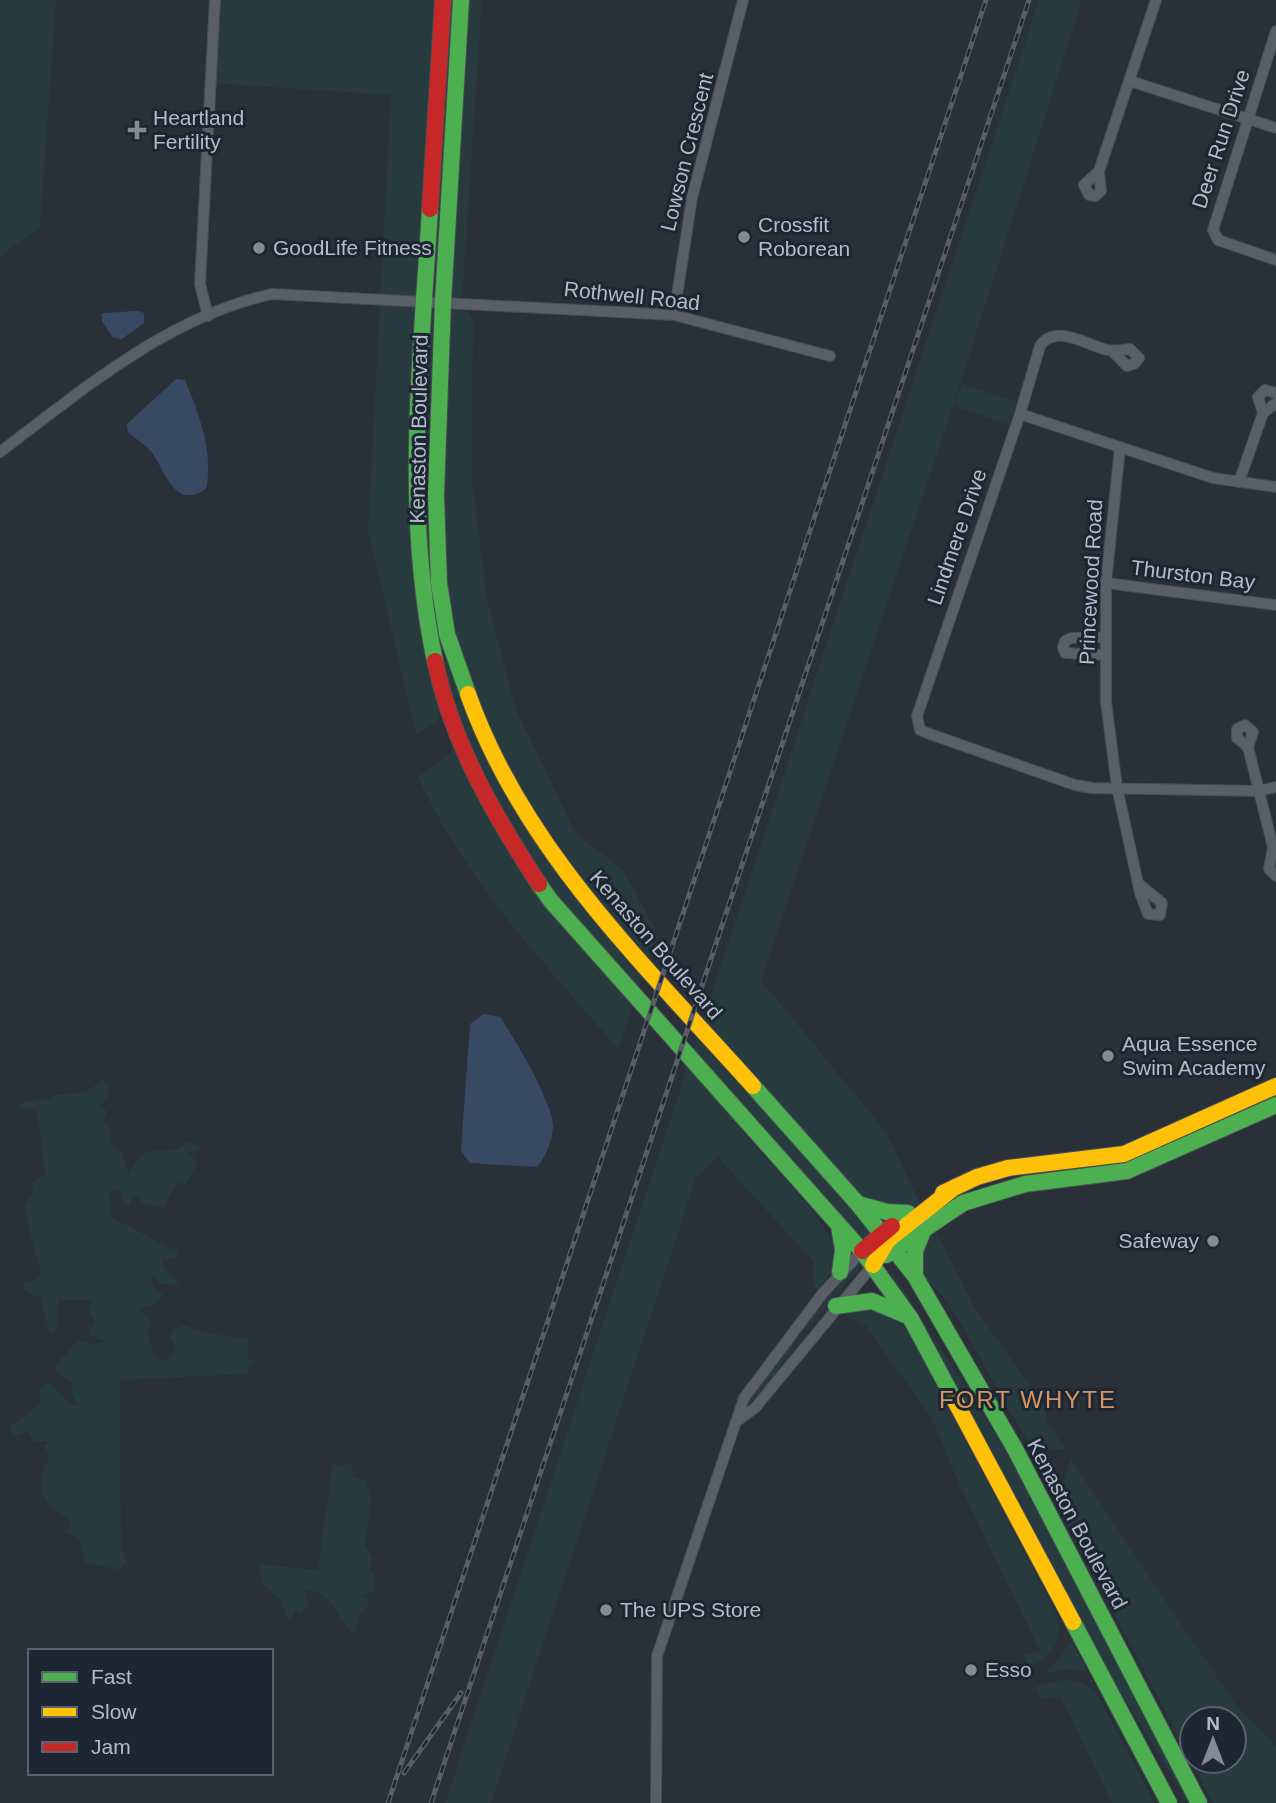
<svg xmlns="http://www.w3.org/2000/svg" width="1276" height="1803" viewBox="0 0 1276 1803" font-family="Arial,sans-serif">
<rect width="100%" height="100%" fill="#2a3038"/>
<path fill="#273a3e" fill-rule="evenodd" d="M0,0H56L40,227L0,257Z
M215,0H443L425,300L442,301L463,0H482L462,302L473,320L472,480L487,598L515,707L576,834L623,870L658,934L618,1049C545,964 465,881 418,777L451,753L458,734L437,675L439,721L416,734L368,530L391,95L210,83Z
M1039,0H1082L953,407L761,980L886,1132L921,1205L908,1213L859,1204L883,1234L862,1251L749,1127L743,1133C762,1155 835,1228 836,1251C836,1265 827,1280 818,1290L814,1287L813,1261L718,1157L696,1178L491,1803H445Z
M962,384L1017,402L1009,425L954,406Z
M103,1080L109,1087L107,1098L100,1105L107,1111L103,1121L109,1124L112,1147L122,1153L129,1176C143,1133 173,1163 187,1141L200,1147L196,1153L187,1152L195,1159L196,1166L185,1186L179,1182L176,1184L163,1208L143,1204L135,1195L129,1206L121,1200L123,1194L115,1188L109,1193L112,1218C136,1227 154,1243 179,1251L177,1258L161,1260L169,1275L179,1282L176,1285L161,1284L153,1276L151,1284L163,1295L156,1304L141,1308V1312L152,1321L147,1331L155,1357L162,1361L173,1356L175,1346L170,1338L173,1330L184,1325L205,1333L249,1339L248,1358L253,1362L247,1369L248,1374L120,1380L121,1546L127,1563L120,1570L85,1562L80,1539L65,1532L71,1525C67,1516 61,1515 54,1509C35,1492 40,1478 49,1456L45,1447L48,1441L33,1442L28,1431L16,1436L10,1432L11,1426L40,1404V1389L46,1383L52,1384L72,1406L77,1405L71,1390L73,1382L57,1374L54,1367L78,1340L90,1344L108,1342L88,1335L95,1321L88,1311L92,1300H58L57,1331L50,1334L40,1298L24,1290V1283L33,1281L41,1274V1270C33,1247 28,1228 25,1205L32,1195L33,1181L45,1175L37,1112L28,1108L22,1110L18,1106L27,1101L51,1099L55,1095L86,1092Z
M936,1231L975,1308L1045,1407L1047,1422L1065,1449L1043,1450L1028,1441C998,1395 976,1345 945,1299C939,1290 925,1282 923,1271C920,1256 926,1240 936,1231Z
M857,1264L860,1268L800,1336L774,1376L747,1408L748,1400L844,1274Z
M893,1273L1018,1470L1193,1803H1187C1160,1752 1127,1706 1099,1656C1031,1533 974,1404 896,1287L890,1274Z
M867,1304L896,1316L908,1332L1058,1617C1061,1643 1053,1658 1028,1667L1024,1655L1040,1651L960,1486L931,1417L865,1325L843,1314Z
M1071,1459L1237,1707L1276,1746V1803H1213L1068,1525C1059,1499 1063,1484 1071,1459ZM1192,1719H1234V1761H1192Z
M333,1460L336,1465L352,1464L353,1478L366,1480L371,1500L365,1545L372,1558L369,1570L376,1576L374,1590L363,1596L370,1603L362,1611L353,1634C335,1616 337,1599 311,1590L305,1592L309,1605L300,1614L295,1611L291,1619L287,1618L280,1599L263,1585L258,1564L318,1570Z
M1068,1644L1073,1645L1086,1668L1084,1672L1069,1669L1044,1674L1061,1656Z
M1066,1679L1084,1684L1096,1693L1155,1803H1112L1061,1697L1041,1699L1035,1687Z"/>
<path fill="#384963" d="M138,311L144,313V323L122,339L113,338L102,321V313Z
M176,379L185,380C199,414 214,452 206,489C173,512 164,466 150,450C143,444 135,438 128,432L127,424Z
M484,1014L500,1017C514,1037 553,1103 553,1126C553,1139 545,1158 537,1167L470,1163L461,1151L470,1024Z"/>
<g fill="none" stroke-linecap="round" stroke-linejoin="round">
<defs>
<path id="street" d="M1276,31L1213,230L1218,240L1276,260
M1130,81L1276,128
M1099,171L1101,191L1095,196L1089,195L1084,185L1099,171L1156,0
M674,315L692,198L743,0
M208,316L200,284L215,0
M1263,413L1258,397L1265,390L1276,393
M1020,414L1040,346C1055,323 1086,345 1108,350C1115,352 1123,349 1130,349L1139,358L1134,364L1127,366L1112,351
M1120,447L1106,583V702L1117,787L1140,893L1148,914L1160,915L1162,903L1139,884
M0,452C84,389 167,317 272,294L674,315L830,356
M1239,482L1263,413L1276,403
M1276,487L1213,478L1020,414L917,716L920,730L927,733L1075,785L1092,788L1259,791L1276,787
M1106,583L1276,605
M1104,655L1065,653L1063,647L1065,641L1071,638L1104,637
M1248,747L1253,732L1245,725L1237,729V738L1248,747L1273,847L1269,869L1276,876
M736,1422L755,1408L873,1265
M656,1803L657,1656L744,1398L823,1293L862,1251"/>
<path id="fast" d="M461,0L443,301L436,495L439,583L447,634L468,694
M430,209C421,360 403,512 435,661
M539,884L551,901L862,1251L911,1319L955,1401
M753,1086L858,1204L915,1276L1015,1449L1199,1803
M858,1204L887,1212L908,1213
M839,1226L843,1250L840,1272
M886,1255L963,1203L1025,1184L1127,1171L1276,1105
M915,1276V1251L925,1226
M836,1306L872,1301L905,1315
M1073,1622L1169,1803"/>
<path id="slow" d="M468,694C523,850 645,965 753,1086
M943,1193L977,1177L1008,1168L1124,1154L1276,1086
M873,1265L888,1240L955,1187
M955,1401L1073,1622"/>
<path id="jam" d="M430,209L443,0
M435,661C452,743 494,815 539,884
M862,1251L892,1226"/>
</defs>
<use href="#street" stroke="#484c53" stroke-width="12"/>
<use href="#fast" stroke="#484c53" stroke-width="18"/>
<use href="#slow" stroke="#484c53" stroke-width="18"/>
<use href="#jam" stroke="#484c53" stroke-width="18"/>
<use href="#street" stroke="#5a5e66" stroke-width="10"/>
<use href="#fast" stroke="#4caf50" stroke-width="16"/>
<use href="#slow" stroke="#ffc107" stroke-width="16"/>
<use href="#jam" stroke="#c62828" stroke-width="16"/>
<defs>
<path id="rail" d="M404,1773L461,1693
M388,1803L986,0
M431,1803L1029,0"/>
</defs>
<use href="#rail" stroke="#595d64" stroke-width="5"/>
<use href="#rail" stroke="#1d2633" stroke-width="2.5" stroke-dasharray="8" stroke-linecap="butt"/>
</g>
<g fill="#848b96" stroke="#1d2633" stroke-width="2.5">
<path d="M133.5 119.5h7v7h7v7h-7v7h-7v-7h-7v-7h7z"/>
<circle cx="744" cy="237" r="7"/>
<circle cx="259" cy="248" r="7"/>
<circle cx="1108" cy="1056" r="7"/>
<circle cx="1213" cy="1241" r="7"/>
<circle cx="606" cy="1610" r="7"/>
<circle cx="971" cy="1670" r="7"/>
</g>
<g text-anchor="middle" stroke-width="6" stroke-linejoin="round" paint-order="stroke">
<g font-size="21" fill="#b4bcc9" stroke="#1d2633" text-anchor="start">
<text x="153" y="125">Heartland<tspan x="153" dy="24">Fertility</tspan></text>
<text x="758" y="232">Crossfit<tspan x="758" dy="24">Roborean</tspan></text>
<text x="273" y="255">GoodLife Fitness</text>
<text x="1122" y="1051">Aqua Essence<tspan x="1122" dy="24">Swim Academy</tspan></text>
<text x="1199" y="1248" text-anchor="end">Safeway</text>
<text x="620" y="1617">The UPS Store</text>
<text x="985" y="1677">Esso</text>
</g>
<g font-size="21" fill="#b4bcc9" stroke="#1d2633">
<text transform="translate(1221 139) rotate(-72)" y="7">Deer Run Drive</text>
<text transform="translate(687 152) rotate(-76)" y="7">Lowson Crescent</text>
<text transform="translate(632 296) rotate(6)" y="7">Rothwell Road</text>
<text transform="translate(419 429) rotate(-89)" y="7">Kenaston Boulevard</text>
<text transform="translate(957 537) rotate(-71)" y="7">Lindmere Drive</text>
<text transform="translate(1193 575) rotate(7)" y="7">Thurston Bay</text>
<text transform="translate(1091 582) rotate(-87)" y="7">Princewood Road</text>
<text transform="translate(656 945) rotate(49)" y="7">Kenaston Boulevard</text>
<text transform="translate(1077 1524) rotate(62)" y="7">Kenaston Boulevard</text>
</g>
<g font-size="24" letter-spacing="2" fill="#d59563" stroke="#1d2633">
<text x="1028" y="1408">FORT WHYTE</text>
</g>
</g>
<rect x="28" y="1649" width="245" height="126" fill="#1d2633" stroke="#59626f" stroke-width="2"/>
<rect x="42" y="1672" width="35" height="10" fill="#4caf50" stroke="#59626f" stroke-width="2"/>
<text x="91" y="1684" font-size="21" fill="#b4bcc9">Fast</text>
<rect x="42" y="1707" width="35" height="10" fill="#ffc107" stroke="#59626f" stroke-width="2"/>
<text x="91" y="1719" font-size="21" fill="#b4bcc9">Slow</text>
<rect x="42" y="1742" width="35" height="10" fill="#c62828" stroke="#59626f" stroke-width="2"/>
<text x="91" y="1754" font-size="21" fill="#b4bcc9">Jam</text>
<g transform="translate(1213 1740)"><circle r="33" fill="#1d2633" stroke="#59626f" stroke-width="2"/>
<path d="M0-5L12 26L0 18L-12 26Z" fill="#848b96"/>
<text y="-10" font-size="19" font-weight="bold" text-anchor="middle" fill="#b4bcc9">N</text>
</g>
</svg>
